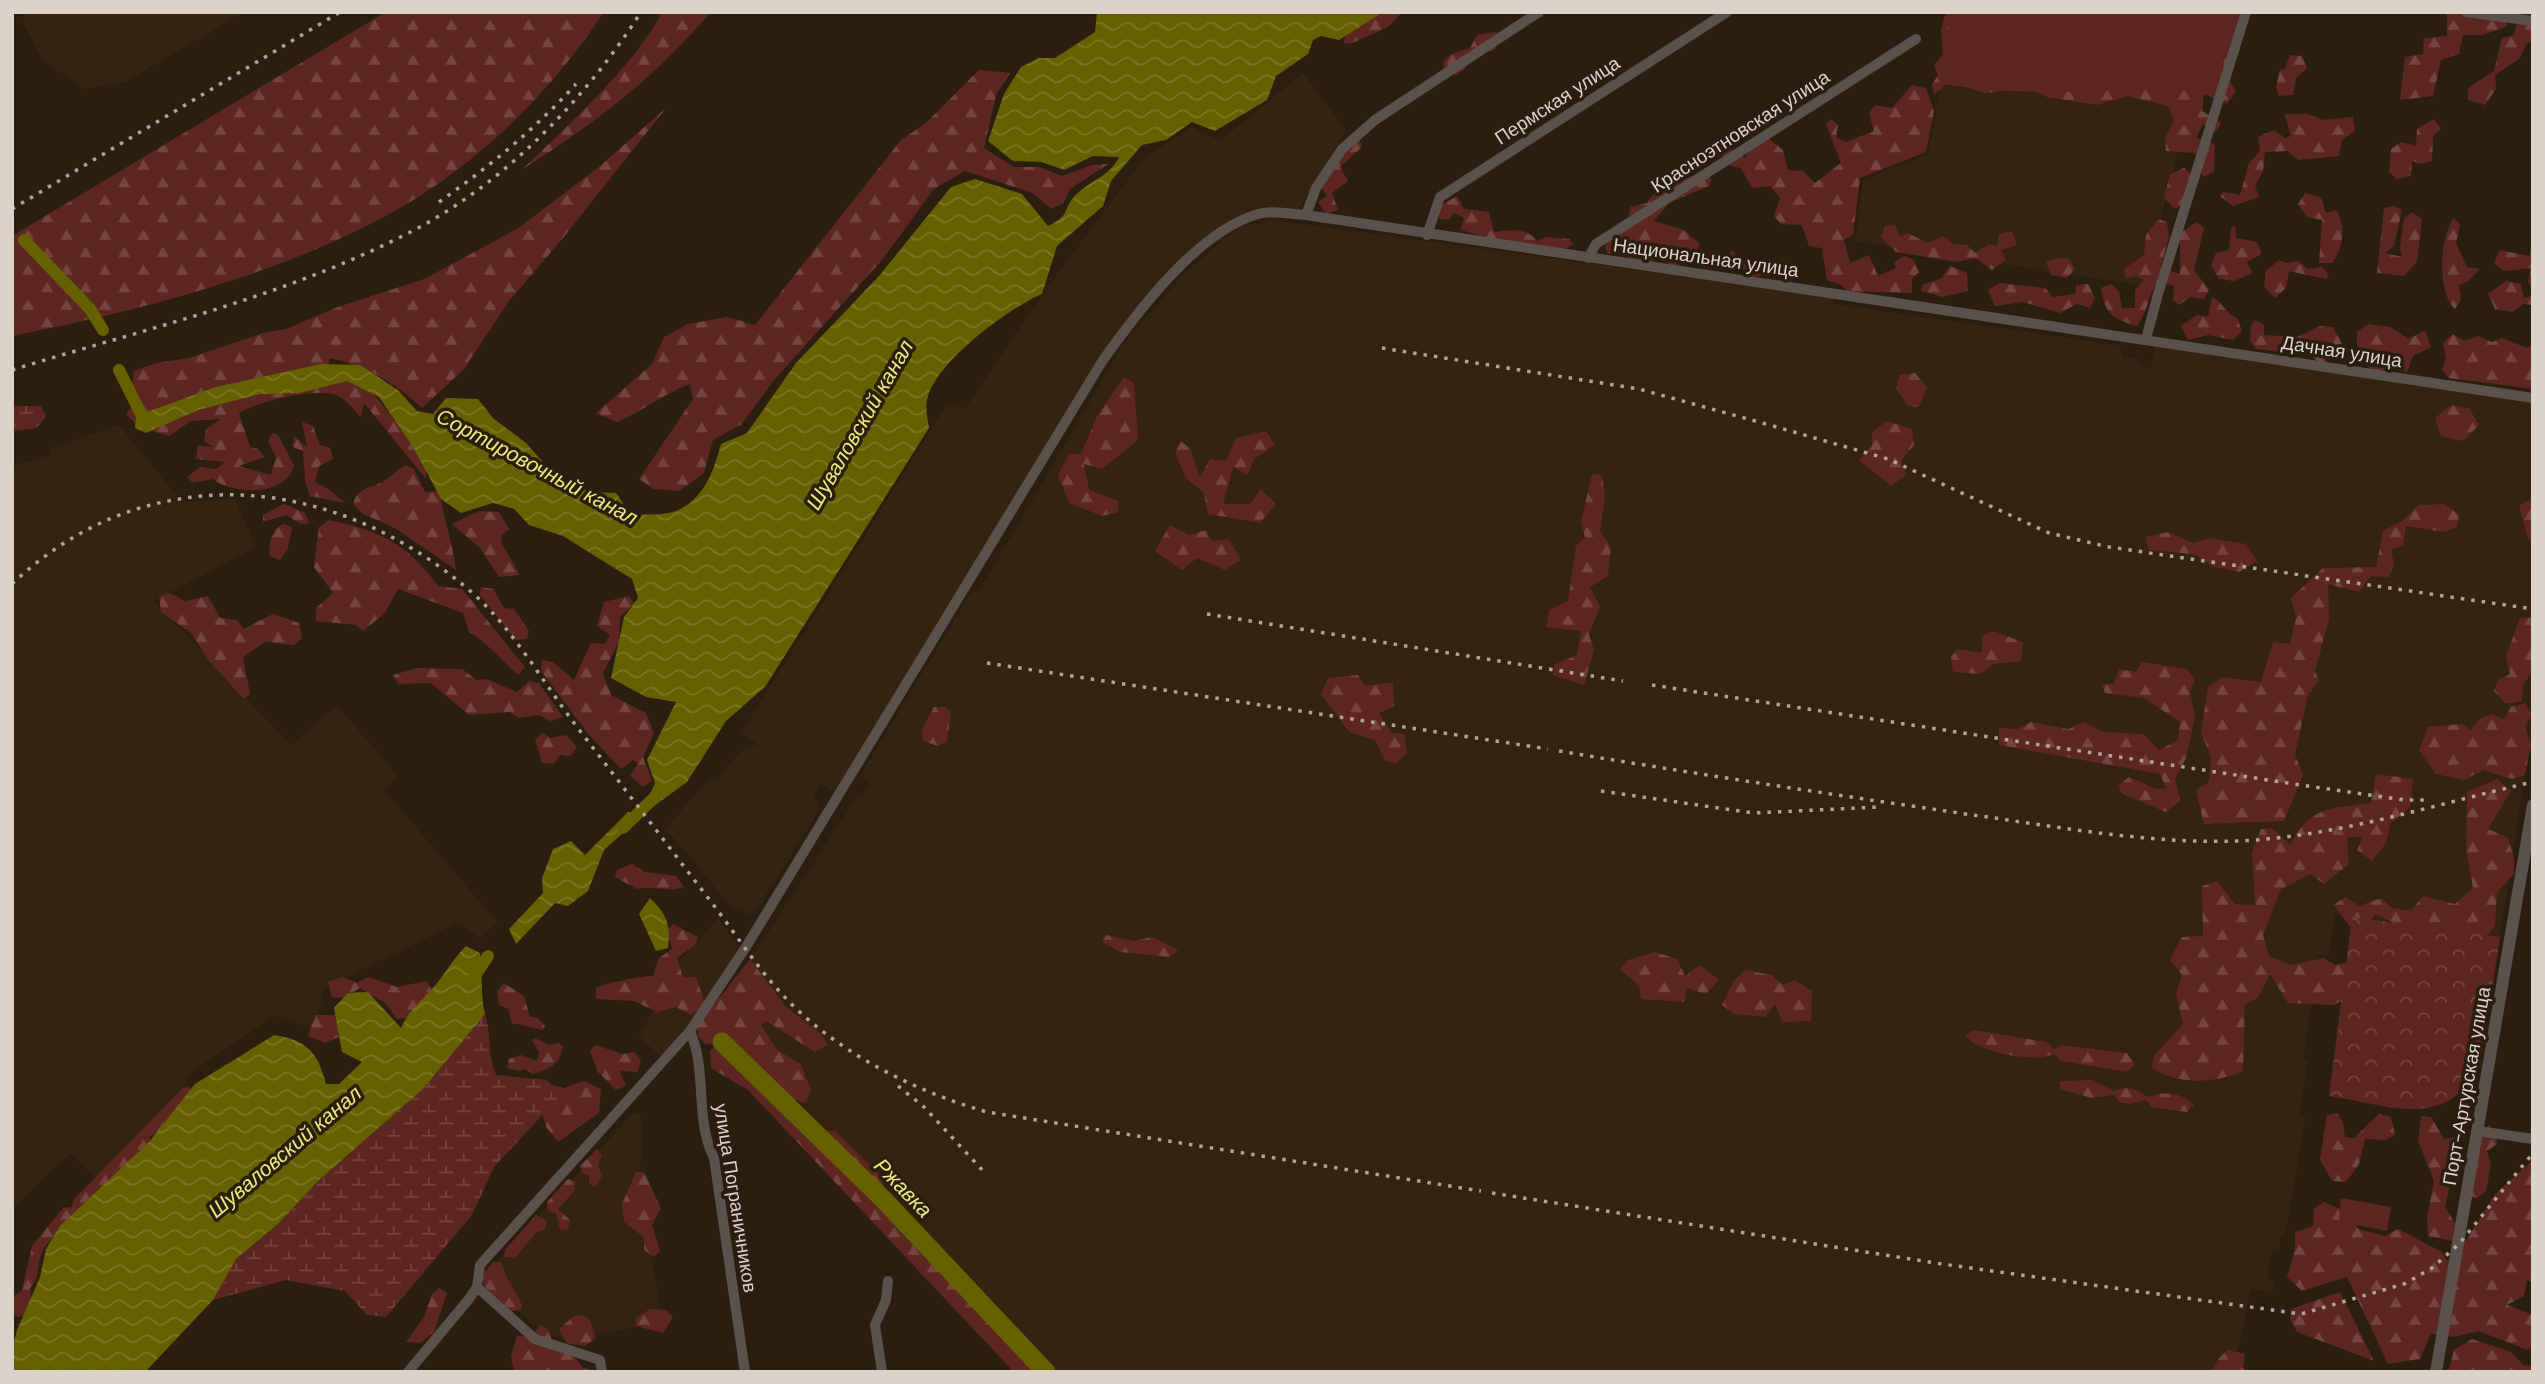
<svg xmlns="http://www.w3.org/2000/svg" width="2545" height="1384" viewBox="0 0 2545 1384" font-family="'DM Sans',sans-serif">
<defs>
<pattern id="forest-firs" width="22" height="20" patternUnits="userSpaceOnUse" patternTransform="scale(1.75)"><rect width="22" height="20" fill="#5e2621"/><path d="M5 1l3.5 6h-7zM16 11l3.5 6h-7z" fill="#744540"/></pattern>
<pattern id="wetland-marsh" width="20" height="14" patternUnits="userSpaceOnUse" patternTransform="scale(1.75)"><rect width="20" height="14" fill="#5e2621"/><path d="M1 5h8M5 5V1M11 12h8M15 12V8" fill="none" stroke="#744540"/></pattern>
<pattern id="park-crowns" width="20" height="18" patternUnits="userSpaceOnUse" patternTransform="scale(1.75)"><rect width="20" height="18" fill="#5e2621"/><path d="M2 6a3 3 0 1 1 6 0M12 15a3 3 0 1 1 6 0" fill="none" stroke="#744540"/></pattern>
<pattern id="water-waves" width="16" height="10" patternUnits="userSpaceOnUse" patternTransform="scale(1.75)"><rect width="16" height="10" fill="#656101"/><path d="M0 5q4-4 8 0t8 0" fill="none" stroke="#7a7725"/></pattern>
</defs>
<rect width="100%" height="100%" fill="#2a1e11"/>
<path fill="#332310" d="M28,12H244L125,82L85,89L43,61L23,23Z
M1303,73L1346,130L1299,209L1266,207L1241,216L1122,327L836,792L820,784L814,794L819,809L816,815L757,909L750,915L730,906L678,842L664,830L710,778L716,781L742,750L758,744L741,733L947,404L965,409L1050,284L1145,157L1191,127L1220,141Z
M1941,84L1972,89L2047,92L2192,95L2144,286L1855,241L1863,180L1928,154Z
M1273,220L1834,297V304L2119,345L2123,357L2137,358L2141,366L2151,368L2155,346L2533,403V723L2500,937L2335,915L2329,955L2319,954L2309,1017L2304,1060L2308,1061L2299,1115L2306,1116L2285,1235H2281L2278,1252L2272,1251L2267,1279L2274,1281L2272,1292L2251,1289L2233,1372H1020L701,1035L858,795L865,794L871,784L860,776L972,591L978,593L1124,343L1184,274L1222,240L1240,227Z
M119,425L182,502L235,499L256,547L154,601L291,745L337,705L397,775L385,791L498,923L479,938L459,922L325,988L315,1028L273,1016L186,1076L187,1085L97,1179L71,1153L12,1208V467L51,455V448Z
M718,918L740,947L686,1030L661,1057L639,1036L682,958Z
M633,1113L640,1114L643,1128L639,1188L663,1323L569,1339L547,1336L487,1285L484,1275Z"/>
<path fill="url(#forest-firs)" d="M386,12H604C557,83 497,145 426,192C311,267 146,310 12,336V236Z
M662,12H711C652,80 598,121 523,169C565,128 636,64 662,12Z
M1384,12H1402L1388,27L1350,44L1344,43L1345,34Z
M1946,12H2248L2225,74L2236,91L2227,104L2204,94L2202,111L2221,123L2216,132L2203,124L2196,138L2215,144L2214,172L2203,177L2195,153L2166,151L2165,138L2174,120L2168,106L2128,96L2097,105L2047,97L2027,88L1986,93L1948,82L1934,95L1932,85L1938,75L1934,65L1943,54L1941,30Z
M2447,12H2483L2505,19L2507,26L2483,35H2463L2459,54L2441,60L2433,96L2400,100L2405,57L2423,54L2424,38L2447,36Z
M2517,21L2533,23V41L2526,44L2520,58L2495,75L2496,89L2485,105L2468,100V88L2494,71L2502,38L2514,35Z
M1496,32L1500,42L1493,51L1471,52L1466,68L1456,75L1444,70L1443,62L1451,54L1470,48L1477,35Z
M2290,55L2302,56L2307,68L2296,78L2293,95L2279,96L2276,87L2280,70L2285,69Z
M979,70L1010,73L996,95L984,148L1014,167H1039L1062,176L1092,165L1108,164L1070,189L1063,203L1051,209L1033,193L965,171L934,189L882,260L774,380L742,424L713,440L704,473L679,491L654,489L639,479L693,399L690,384C665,393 643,411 617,422L596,413L652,364L664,337L688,324L727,317L755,325L901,140L926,123Z
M1912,85L1926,88L1934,111L1926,152L1860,178L1853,235L1844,240L1850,263L1869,255L1878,276L1896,268L1894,262L1904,256L1914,260L1919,272L1912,279V293L1846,291L1842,285L1827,280L1822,248L1809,246L1802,225L1781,224L1774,216L1780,198L1770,186L1752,188L1741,168L1730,166L1721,155L1728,148L1745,158L1754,138L1763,134L1783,150L1788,170L1803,171L1815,183L1841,163L1826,124L1831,119L1838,125L1836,137L1846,142L1874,131L1869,114L1875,105L1892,108Z
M666,108L563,238L509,301L464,369L422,408C395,383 367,366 330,358L327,369L364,382L427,460L426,479L364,403L361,417C354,410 345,398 336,395C313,388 258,401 239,413L250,447L258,449L265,457L239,466L271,475L276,457L268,441L272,433L278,435L294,465C286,497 233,495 213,479L193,483L187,477L200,467L216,469L225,462L196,459L198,445L213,447L204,441L206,429L221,419L191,421L169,436L139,427L126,414L134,404L130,395L134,371L157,363L189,358L266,332L286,329L338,307L424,279L517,229L600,166Z
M2285,114H2308L2323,120L2353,117L2355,131L2342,140L2339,156L2298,160L2287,151L2265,152L2263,171L2255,186L2259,197L2233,206L2220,196L2223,192L2240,195L2249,163L2260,151L2258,137L2274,130L2285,138L2291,136Z
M2434,119L2441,129L2433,136L2432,161L2420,164L2412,161L2411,176L2397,179L2389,172L2391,149L2401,142L2416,146L2417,129Z
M1357,131L1362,147L1340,167L1348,181L1332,193L1338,210L1326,214L1318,202L1327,196L1318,181Z
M2184,168L2192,175L2184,203L2175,209L2164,198L2170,174Z
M1702,172L1712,179L1709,186L1669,203L1654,221L1684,230L1700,244L1694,259L1673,266L1661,259C1648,262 1636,264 1626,255L1608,254L1605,247L1618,224L1629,218L1630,207L1647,203C1664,177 1677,185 1702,172Z
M2305,193L2321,197L2326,213L2336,210C2347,226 2343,249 2332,263H2319L2322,220L2307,217L2298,204Z
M1457,196L1464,209L1489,212L1494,232C1510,230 1526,227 1537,241L1546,237L1569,239L1573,244L1565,249L1496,240L1461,230L1464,218L1454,213L1449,220L1439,219L1441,205Z
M2394,206L2402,210L2394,246L2385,253L2402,257L2400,247L2404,218L2412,212L2422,219L2417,262L2404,276L2377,273L2384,208Z
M2454,218L2460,225L2456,243L2467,267L2480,269L2468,281L2459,285L2461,299L2455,309C2437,293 2439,237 2454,218Z
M2158,219L2167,222L2169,237L2160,268L2180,274V233L2197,222L2204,228L2194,270L2209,290L2204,299L2191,297L2179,305L2173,300L2174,286L2157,282C2147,298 2149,309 2137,326C2112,319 2105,314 2101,288L2111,284L2119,291L2122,308H2135V290L2144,280L2137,276L2126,278L2124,269L2144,255L2146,235Z
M1895,225L1900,237L1908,233L1927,243L1943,236L1953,244L1967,245L1975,253L1989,244L1997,246L1999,234L2012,231L2017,245L2001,250L2006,260L1992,270L1975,258L1958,262L1896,252L1881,237L1885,226Z
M2235,226L2236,238L2257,242L2262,254L2247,262L2252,273L2234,281L2219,279L2211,266L2216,253L2229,250L2231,228Z
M2533,239V290L2528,282L2531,268L2504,271L2494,263L2500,250L2529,256Z
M1732,250L1744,264L1762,262L1769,267L1787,262L1798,264L1797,275L1778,278L1774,273L1754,277L1747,269L1728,270L1724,260Z
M2057,258L2069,259L2075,269L2067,278L2051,275L2046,262Z
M2279,260L2286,263L2299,261L2307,269L2322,267L2329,275L2326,279L2289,271L2286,288L2275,298L2264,287L2266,271Z
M1950,266L1967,273L1968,291L1943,297L1921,291L1922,285L1942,278Z
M2506,281L2521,284L2524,298L2533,295V305L2523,304L2513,312L2495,309L2488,294Z
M1999,283L2045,288L2053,297L2075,294L2076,285L2088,284L2095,298L2090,308L2077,304L2060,313L2023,302L1995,306L1988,290Z
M2212,297C2224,303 2223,311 2237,318L2242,331L2233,340L2208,335L2188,340L2181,326L2197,315L2208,317Z
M2255,320L2264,325V335L2297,337L2320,326L2333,327L2342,344L2322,365L2310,355L2256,349L2250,341L2251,326Z
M2368,324L2390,327L2409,339L2425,330L2431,347L2413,356L2407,372L2391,367L2375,372L2357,358V332Z
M2453,334L2464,341L2478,336L2492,342L2502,338L2527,348L2533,344V389L2449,378L2442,370L2446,359L2443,343Z
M1915,373L1927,387L1919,407L1908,406L1896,388L1900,375Z
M1124,377L1134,383L1138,440L1102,469L1084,464L1089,490L1118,501V512L1102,516L1069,503L1058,475L1069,454H1081L1097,416Z
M2451,405L2469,408L2479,425L2463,441L2441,436L2435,418Z
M1887,421L1912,429L1914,445L1902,460L1906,475L1891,486L1859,460L1872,445V432Z
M302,422L313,426L320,445L330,448L333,459L319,466L315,482L330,490L345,503L310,496L305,481L303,451L293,447L294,436L307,447Z
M1266,431L1275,445L1254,459L1248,475L1233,467L1223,504H1250L1261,489L1276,504L1260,523L1208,514L1204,493L1186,478L1175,453L1180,441L1190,448L1200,477L1210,459L1226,461L1236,438Z
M406,465L414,469L425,492L440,491C443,519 453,543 456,570L395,528L363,514L353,504C357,490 365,489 378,484C388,480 396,470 406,465Z
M1592,474L1602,475L1605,496L1600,531L1611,547L1608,576L1590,587L1600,607L1589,634L1594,650L1584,685L1553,675L1554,665L1577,655L1581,631L1546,627L1549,610L1568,601L1576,546L1585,537L1581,522Z
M2530,499H2533V544L2528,539L2519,506Z
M284,504L305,513L309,523L301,524L286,515L263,522V515Z
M2445,504L2459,515L2457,527L2444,532L2406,526L2403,545L2391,550L2394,564L2389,577L2371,576L2359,592L2328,584L2329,619L2315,671L2319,681L2308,695L2295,755L2303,775L2284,821L2204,824L2196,790L2209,782L2211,757L2201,732L2208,687L2223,677L2261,682L2273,642L2290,644L2296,618L2291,598L2323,568L2376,567L2383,531L2402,521L2419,505Z
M479,511L499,512L509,529L501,536L502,544L520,575L499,577L480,548L452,524Z
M329,520C379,530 408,544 438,586L462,589L525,667L518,675C502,661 487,642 469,632L463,613L398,589L384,614L363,631L356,625L316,621V608L333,593L314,567L319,527Z
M283,524L292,527L288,548L280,560L270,556C268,544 271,530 283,524Z
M1170,525L1189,535L1206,530L1212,541L1229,539L1241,560L1225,570L1197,558L1182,570L1155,551Z
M2168,532L2193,543L2209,538L2246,544L2257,561L2239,572L2215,567L2193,554L2149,550L2145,537Z
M481,587L493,589L504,608L514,609L529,631L527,639L516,640L480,595Z
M170,593L185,601L208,596L220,618L237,620L244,629L273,614L299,623L302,638L294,645L265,642L243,657L250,694L244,699L209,661L191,633L161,612L159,596Z
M629,596L634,604L620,617L619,642L603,673L611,695L646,713L654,733L643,757L652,781L643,787L630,776L638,763L633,760L621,769L589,735L541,671L542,660L553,662L574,680L591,643L605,644L610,635L597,626L604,602Z
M2520,618H2533V671L2523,685L2522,701L2506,704L2494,691L2498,680L2510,674L2506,656Z
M1993,631L2023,642L2021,661L1994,664L1980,674L1953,672L1951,657L1957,649L1982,653V636Z
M2142,662L2187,669L2195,680L2190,692L2195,717L2186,758L2175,779L2180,801L2166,812L2122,794L2118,786L2129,777L2156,789L2166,788L2160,774L1999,745V728L2018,729L2031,722L2068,729L2084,722L2103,732L2144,734L2159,750L2178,740L2180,722L2144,698L2105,693L2102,684H2114L2119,669L2136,672Z
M417,668L462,669L477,680L486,679L517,692L529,681L539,683L563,717L550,721L539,715L518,718L510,712L469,715L431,683L398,684L393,675Z
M1358,675L1365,686L1393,682L1394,706L1379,713L1392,733L1404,734L1407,753L1396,763L1385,761L1375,740L1349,732L1321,694L1328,678Z
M2526,703L2531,715L2525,727L2531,744L2525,775L2512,779L2483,770L2464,780L2436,774L2419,750L2428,727L2463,724L2471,730L2479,719L2491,714L2504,719L2511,707Z
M934,707H945L951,712L947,742L938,746L923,741L922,729Z
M542,733L551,738L566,735L577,747L571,756L560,755L554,764L542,763L535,740Z
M2376,774L2413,779L2410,807L2390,824L2386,843L2372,861L2357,850L2363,837H2347L2349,864L2324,884L2310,874L2281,889L2263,935L2269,956L2292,965L2324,958L2335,965L2357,961L2370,984L2334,1005L2288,1003L2270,974L2258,998L2245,1004L2243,1071C2214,1084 2178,1085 2152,1068L2154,1056L2183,1024L2176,994L2182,975L2170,960L2182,937L2203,936L2202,886L2217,881L2235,904L2255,905L2252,853L2261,829L2272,828L2290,845C2310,806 2331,808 2371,803Z
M2497,779L2511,791L2488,829L2508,838L2514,858V874L2497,892L2495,926L2479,944L2409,930L2375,914L2367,928L2350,927L2334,905L2345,897L2359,906L2381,898L2392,908L2411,911L2423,896L2455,904L2473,888L2466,850L2467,792Z
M632,864L645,872L676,876L684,887C669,893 655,885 637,889L615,877L617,870Z
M673,924L698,937L695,945L677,958L683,977H696L705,1004L691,1015L676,1007L657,1012L634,1001L596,999V988C606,983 641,976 653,976L659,958L672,949L667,930Z
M1106,935L1134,941L1152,937L1178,950L1169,957L1120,952L1102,942Z
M1655,952L1677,959L1685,976L1700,965L1719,980L1706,994L1687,988L1684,1002L1641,999L1639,986L1620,969L1628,960Z
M750,959L785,1006L821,1034L828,1045L815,1052L766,1021L761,1025L777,1050L801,1064L811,1091L805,1103L789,1098L733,1043L705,1044L698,1036V1025Z
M1745,970L1772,975L1782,985L1795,980L1812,991L1811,1021L1783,1022L1775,1004L1765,1017L1734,1014L1722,1005L1733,982Z
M343,977L357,983L368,977L397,987L427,981L433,992L410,1018L397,1019L386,1004L360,988L343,998L332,997L328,982Z
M504,983L524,996L530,1017L538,1018L545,1026L543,1030L512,1023L508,1009L499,1005L497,991Z
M315,1015H339L341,1036L325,1043L308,1036Z
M1973,1030L2047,1042L2054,1050L2061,1045L2127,1053L2135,1064L2127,1072L2061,1061L2054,1054C2034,1063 1980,1053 1965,1036Z
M535,1038L549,1045L559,1043L563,1047C559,1065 550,1069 533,1074L525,1069L519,1071L507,1068L509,1059L521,1055L537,1061L539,1052L532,1040Z
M595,1045L623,1054L635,1052L641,1061L637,1072L620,1071L626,1086L616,1090L598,1072L590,1051Z
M720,1045L734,1048L814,1130L835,1131L880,1175L891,1207L997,1319L1039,1372H1014L748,1090L711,1068L710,1050Z
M2092,1080L2114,1091C2128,1085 2135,1088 2148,1097C2163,1091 2182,1092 2194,1105L2187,1112L2151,1107L2146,1100L2130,1104L2119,1102L2114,1095L2092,1098L2060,1089V1081Z
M584,1081L601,1089L599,1113L558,1142L546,1127L538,1099L553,1085L564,1088Z
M190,1087L191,1093L163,1132L150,1136V1148C114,1179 71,1209 44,1249C36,1261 41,1278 30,1288L32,1300L28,1315L17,1317L12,1312L14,1296L22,1290L32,1246L63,1208L72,1207L73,1200L183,1088Z
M2338,1114L2343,1123L2345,1137L2354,1138L2379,1114L2391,1117L2395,1135L2385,1140L2365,1139L2359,1164L2346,1182L2332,1181L2320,1159L2327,1115Z
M2421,1116L2431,1117L2444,1139L2457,1137L2454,1167L2445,1207L2466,1241L2495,1194L2533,1160V1282L2527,1280L2524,1296L2507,1305L2533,1315V1344L2528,1350L2478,1331L2454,1337L2431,1333L2420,1359L2388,1364L2347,1277L2302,1291L2287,1277L2295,1250V1232L2313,1226L2314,1209L2324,1202L2349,1213L2358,1229L2385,1236L2398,1229L2442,1252L2449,1263L2453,1241L2428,1236L2427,1217L2434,1181L2418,1141Z
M2489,1125L2496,1131L2497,1144L2487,1151L2491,1164L2486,1191L2477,1198L2470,1196L2475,1136Z
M597,1149L602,1156L598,1165L602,1176L595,1187L589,1183V1175L583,1174L580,1166Z
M636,1172H644L661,1208L652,1225L660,1251L654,1257L644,1250V1237L624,1222L622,1204Z
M568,1179L575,1181V1190L558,1209L570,1220L568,1229L560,1230L556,1213L548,1211L547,1202Z
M536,1215L547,1221L545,1229L536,1233L515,1258L504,1257L505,1250Z
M493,1262H501C506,1280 514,1287 522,1305L521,1310L511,1311L484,1286L482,1276Z
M439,1288L447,1293L434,1332L420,1343L406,1342L424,1317L432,1294Z
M2340,1292L2374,1361L2297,1332L2290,1319L2291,1309Z
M650,1309L666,1310L673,1317L663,1333L636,1326V1318Z
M583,1315L590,1320L596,1338L584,1346L566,1343L559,1329L574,1316Z
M541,1325L549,1330L554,1347L571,1353L583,1368L600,1372H514L511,1356L517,1336L530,1337Z
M2472,1339L2511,1352L2523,1365L2533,1366V1372H2444L2449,1369L2454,1350Z
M2228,1350L2245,1354L2243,1367L2247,1372H2211L2219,1358Z"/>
<path fill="url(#wetland-marsh)" d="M17,406H41L46,416L37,428L12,431V408Z
M485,1014C492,1036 487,1055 496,1075L547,1080L561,1095L494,1167L472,1215L386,1317L367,1315L345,1291L286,1280L213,1300L236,1259L278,1224L318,1181L423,1089Z"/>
<path fill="url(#park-crowns)" d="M2352,917L2500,937L2480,1067C2445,1131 2388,1105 2329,1096Z"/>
<path fill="#5e2621" d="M1949,12H2239L2217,84C2126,91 2031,98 1941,84L1948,51Z
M2341,1198L2391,1207L2387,1231L2339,1222Z"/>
<path fill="url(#water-waves)" d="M1097,12H1383L1339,40L1321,36L1313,40L1308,54L1276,76L1267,100L1215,131L1192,122L1166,140L1142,145L1111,181L1103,206L1057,246L1042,294C1009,308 934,363 927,400C925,408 928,420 929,428L765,687L726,721L687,782L654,806L646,803L655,783L647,760L676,702L646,697L611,678L624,617L638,598L632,579L563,536L529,525L514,509L493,503L461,513L441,499L413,447L379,397L347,381L299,393L260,394L198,410L146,433L135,428L136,416L216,387L321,364L360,365L398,390L417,411L433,414L446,398L478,399L493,418L526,443L556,477L590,492L616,493L631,515C644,514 663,516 676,511C704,500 714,470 721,444L747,433L796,363L879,276L951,187L975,179L1022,194L1048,226C1071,214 1061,214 1073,198C1087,181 1109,178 1119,157L1093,156L1064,170L1042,162L1013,161L988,141L1004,94L1021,67L1039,58H1055L1095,32Z
M628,812L635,813L634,823L604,850L588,891L568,906L555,903L516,944L509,929L543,893L542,878L553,849L571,841L585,855Z
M650,898C667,914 671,925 668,948L656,951L639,914Z
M466,946L480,953C483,974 480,993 485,1014L423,1089L318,1181L278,1224L236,1259L213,1300L145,1372H12V1350L17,1330L40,1277L46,1249L60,1226L149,1142L195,1084L274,1035C307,1040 318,1052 326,1084H339L362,1062L342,1052L334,1008L348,993L368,992L401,1028C409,1011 419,1003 432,989C444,976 452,960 466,946Z"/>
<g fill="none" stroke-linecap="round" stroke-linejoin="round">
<path stroke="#656101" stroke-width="12" d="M24,240L90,309L103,330
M119,370L146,424
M623,828L660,792
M473,979L488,956"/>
<path stroke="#656101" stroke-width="19" d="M722,1042L883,1199L1046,1372"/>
<path stroke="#5a514d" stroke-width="10" d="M2466,12L2533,21
M1306,215L1316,188L1342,149L1375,120L1539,12
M1427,235L1440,197L1727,12
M1588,258L1596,244L1916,39
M2146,339L2158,294L2246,12
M690,1031C708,1073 694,1118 714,1158L745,1372
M2478,1131L2533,1139
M477,1287L535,1339L600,1360L602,1372
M408,1372L469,1299L477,1287L480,1265L690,1031L746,947L1103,360C1139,310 1197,232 1258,214C1272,210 1290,214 1306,215L2533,398
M882,1372L875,1325L886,1300L888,1281"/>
<path stroke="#5a514d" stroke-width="12" d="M2436,1372L2533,805"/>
<path stroke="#afa59b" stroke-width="3.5" stroke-dasharray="3.5 7" stroke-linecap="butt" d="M439,202C489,167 535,129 576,84
M12,209L340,12
M1382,348L1639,389L1766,424
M12,370C148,328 292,295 418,228C509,179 586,98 641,12
M1773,426L1888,459L2049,533L2109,547L2533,609
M12,584C66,533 128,503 202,496C303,487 404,530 478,598C514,632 544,683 574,723C620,783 666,843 712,903C735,933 756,966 781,993C833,1051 914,1091 987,1112L1481,1191
M1207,614L1623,681
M987,663L1548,749
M1652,685L2307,786L2405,800H2428
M1559,751C1697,774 1835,795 1973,815C2060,827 2149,844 2237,841C2338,837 2435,804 2533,782
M1601,791L1754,813L1880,807
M898,1086L924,1107L986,1174
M1492,1193L1942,1264L2301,1314L2404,1284L2432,1268L2459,1244L2533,1153"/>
</g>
<g text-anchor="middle" stroke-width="7" stroke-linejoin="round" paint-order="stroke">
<g font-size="19" fill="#dbd2ca" stroke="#2a1e11">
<text transform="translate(1557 100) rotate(-33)" y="7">Пермская улица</text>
<text transform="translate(1740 131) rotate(-33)" y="7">Красноэтновская улица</text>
<text transform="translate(1706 257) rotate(8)" y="7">Национальная улица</text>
<text transform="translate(2342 351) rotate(9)" y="7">Дачная улица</text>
<text transform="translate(2466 1086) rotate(-80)" y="7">Порт-Артурская улица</text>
<text transform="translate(736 1198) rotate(81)" y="7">улица Пограничников</text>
</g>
<g font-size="21" font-style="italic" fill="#ece97b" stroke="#2a1e11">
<text transform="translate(860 425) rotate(-60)" y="7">Шуваловский канал</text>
<text transform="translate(537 467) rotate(28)" y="7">Сортировочный канал</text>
<text transform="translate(285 1152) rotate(-40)" y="7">Шуваловский канал</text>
<text transform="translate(903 1188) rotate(46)" y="7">Ржавка</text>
</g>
</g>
<rect width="2545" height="1384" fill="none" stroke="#dbd2ca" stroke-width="28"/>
</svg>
